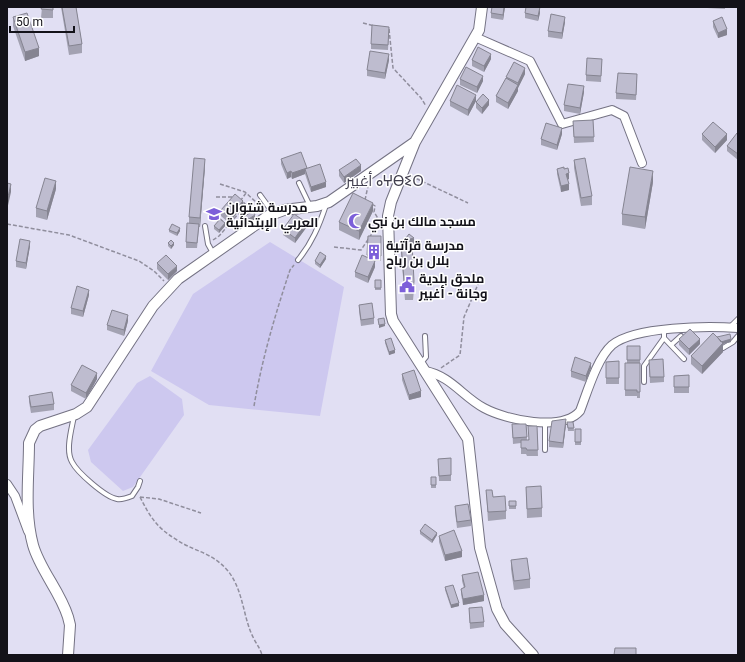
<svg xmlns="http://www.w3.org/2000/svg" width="745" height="662" viewBox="0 0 745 662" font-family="Roboto,Cairo,'Noto Sans Tifinagh',sans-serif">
<rect width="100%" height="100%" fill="#e1dff3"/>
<path fill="#cdc8ef" d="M270,242L344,287L320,416L209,405L151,371L193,294Z
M150,376L182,399L184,415L133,487L123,491L91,462L88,450L137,383Z"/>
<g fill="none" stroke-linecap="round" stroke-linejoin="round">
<defs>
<path id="service" d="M299,183L310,206
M260,195L273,213
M205,226L208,244L213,253
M298,260C312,243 319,226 326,205
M730,327L738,319
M664,338L684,359
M671,345L681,336
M723,348L733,342L738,336
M421,363L426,357L425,336
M644,382V366L664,338V329
M74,416C72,428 65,450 72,462C77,472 105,497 117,499C122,500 127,498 132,496L138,487L140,481
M545,422V450"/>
<path id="minor" d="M475,37L530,61L562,124L612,110L624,116L642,163
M425,371C451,376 463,397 484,408C506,420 562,432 580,411C587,393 597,358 612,345C635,326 709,326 738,328
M7,484L15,496L28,531"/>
<path id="tertiary" d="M482,7L479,30L415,142L391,202L388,216L391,314L393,321L468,439L480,548L497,609L505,624L533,655
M68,655L70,625L68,617C60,591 40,570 33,545C24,512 29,476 29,443L35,430L40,426L76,414L87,407L153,306L178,279L268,216L284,210L317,206L329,202L415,142"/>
</defs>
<use href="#service" stroke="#747283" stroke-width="6"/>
<use href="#minor" stroke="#747283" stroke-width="10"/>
<use href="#tertiary" stroke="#747283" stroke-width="12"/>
<path stroke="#908e9d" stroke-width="1.5" stroke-dasharray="4 2" stroke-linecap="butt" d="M363,23L375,26
M389,29L393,68L421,98L426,106
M411,176L468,203
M220,184L245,192L257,203
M216,197H234
M365,200L368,186
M372,204L375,206L374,212L379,220
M214,217L220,219L228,226
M7,224L69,235L139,261L154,271L164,281
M213,240L219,236L246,205L241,200L246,193
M334,247L361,250L379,223
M441,368L460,355L464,317L482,275
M254,406C262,359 275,315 290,270L294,265
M140,497C150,517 157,528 177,540C195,552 212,552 228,571C244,591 243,619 254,639C257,645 260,648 262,655
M140,497L159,499L201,513"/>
<use href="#service" stroke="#fff" stroke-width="4"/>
<use href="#minor" stroke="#fff" stroke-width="8"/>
<use href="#tertiary" stroke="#fff" stroke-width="10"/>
</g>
<path fill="#a3a2b2" d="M42,7H53V18H41Z
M61,7H76L82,44V53L69,55Z
M505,7L503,20L491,18V13Z
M707,7H725V9L707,8Z
M525,13H540L538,21L525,18Z
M13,17L39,56L25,61L13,26Z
M713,21L727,35L718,38L713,27Z
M565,22L562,39L548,37V31Z
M389,32L388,50L371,49V44Z
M491,59L484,72L472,66V60Z
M602,59L601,82L586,81V75Z
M389,60L385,79L367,76V70Z
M525,74L518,88V91L508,109L496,102V96L506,79V77Z
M460,79L483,81L477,93L460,85Z
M637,80L636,100L616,99V93Z
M584,92L580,114L564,111V105Z
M450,101H476L468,116L450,106Z
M476,102L489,105L482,114L476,108Z
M593,120L594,142L574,143L573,121Z
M562,134L557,150L541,145V139Z
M702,134L727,140L715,153L702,140Z
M738,134V160L727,151V146Z
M281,159L307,169L326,187L311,192L305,174L292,179L291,177L287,179L281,164Z
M574,160L592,196V205L581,206L574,168Z
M205,167L200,227H199L197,248H186V242L189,223V217Z
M557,169L569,179L567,180L569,190L561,192L557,174Z
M339,170L361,171L344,183L339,176Z
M653,182L645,229L622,225V214Z
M56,189L47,220L36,217V208Z
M243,206L229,223L221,216V210Z
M373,211L359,240L339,230V222Z
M242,218H255L244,225L242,221Z
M214,226H225L219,233L214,229Z
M306,228L295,243L283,235V229Z
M169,230L180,231L177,236L169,232Z
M368,236H381V261H375V267L368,283L355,277V272L367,257Z
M403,239L414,247H412L414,290L413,300H405L401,253V244H403Z
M168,243L174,245L171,249L168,246Z
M30,246L26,269L16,267V261Z
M326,259L320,268L315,264V261Z
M157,263L177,271L168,280L157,269Z
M375,280H381V290H375Z
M89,295L83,317L71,314V308Z
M359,305L374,318V324L361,326L359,311Z
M128,321L124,336L107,330V325Z
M717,338L731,342L723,344V352L702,374L691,364V356Z
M679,339L700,344L689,355L679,345Z
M385,340L395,353L389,355L385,343Z
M627,346H640V398H637V396H625V363H627Z
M619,361V384H606V362Z
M649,366L664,377V382L650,383Z
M591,368L586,382L571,377V371Z
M402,374L421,397L409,400L402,380Z
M689,375V393H674V376Z
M97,379L86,399L71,391V385Z
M29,396L54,404V410L31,413L29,402Z
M567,422H573L574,431H568Z
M512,424H526L527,440H528L537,426L538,456H527L526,454H521V443L513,444Z
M566,424L563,448L549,447V441Z
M575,429H581V445H575Z
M451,458V481H439L438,459Z
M431,477H436V488H431Z
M526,487L542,508V517L527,518Z
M486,490L506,511V519L488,521Z
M509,501H516V509H509Z
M455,506L471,520V526L457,528L455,512Z
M420,531L437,535L432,543L420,534Z
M439,536L462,557L445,561L439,542Z
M511,560L530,579V588L514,590L511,569Z
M462,575L484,601L463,605L461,594V589L464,588L462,581Z
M445,587L459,606L451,608L445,590Z
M469,608L484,622V627L470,629Z"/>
<path fill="#858491" d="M504,7H505L503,20V15Z
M540,7V13L538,21V16Z
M565,17V22L562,39V33Z
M727,29V35L718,38V33Z
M39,48V56L25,61V52Z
M389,54V60L385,79V73Z
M491,54V59L484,72V66Z
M525,68V74L518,88V91L508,109V103L518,85V83Z
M483,76V81L477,93V87Z
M584,86V92L580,114V108Z
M476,95V101L468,116V110Z
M489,100V105L482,114V108Z
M562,128V134L557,150V145Z
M727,134V140L715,153V147Z
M205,159V167L200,227V218Z
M361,165V171L344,183V177Z
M307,168L305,169V174L292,179V173Z
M291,171V177L287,179V173Z
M653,171V182L645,229V217Z
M569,173V179L566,180V174Z
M56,181V189L47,220V211Z
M326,182V187L311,192V187Z
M11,184V192L7,210V201Z
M569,184V190L561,192V186Z
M243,201V206L229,223V217Z
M373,203V211L359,240V231Z
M255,215V218L244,225V222Z
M306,222V228L295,243V238Z
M225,223V226L219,233V230Z
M180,228V231L177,236V233Z
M414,238V247L410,248V239Z
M30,241V246L26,269V263Z
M174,243V245L171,249V246Z
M326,256V259L320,268V265Z
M375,261V267L368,283V277Z
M177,266V271L168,280V274Z
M89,290V295L83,317V311Z
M128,315V321L124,336V330Z
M385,324V326L379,328V325Z
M700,339V344L689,355V349Z
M731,339V342L723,344V352L702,374V366L719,342Z
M395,350V353L389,355V352Z
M591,363V368L586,382V376Z
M97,373V379L86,399V393Z
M421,391V397L409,400V395Z
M566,419V424L563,448V443Z
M437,533V535L432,543V540Z
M462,551V557L445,561V555Z
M484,595V601L463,605V599Z
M459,603V606L451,608V605Z"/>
<path fill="#bebccf" stroke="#858491" d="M42,7H53V10L41,9Z
M62,7H76L82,44L69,46Z
M492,7H504L503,15L491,13Z
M526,7H540L538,16L525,13Z
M27,13L39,48L25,52L13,17Z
M551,14L565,17L562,33L548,31Z
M722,17L727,29L718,33L713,21Z
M372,25L389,27L388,45L371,44Z
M478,47L491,54L484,66L472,60Z
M370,51L389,54L385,73L367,70Z
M587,58L602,59L601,76L586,75Z
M514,62L525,68L518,83L506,77Z
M466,67L483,76L477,87L460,79Z
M618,73L637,74L636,95L616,93Z
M506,78L518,85L508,103L496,96Z
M568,84L584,86L580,108L564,105Z
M457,85L476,95L468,110L450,101Z
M483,94L489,100L482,108L476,102Z
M593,120L594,137H574L573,121Z
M713,122L727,134L715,147L702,134Z
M546,123L562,128L557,145L541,139Z
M737,133L738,134V154L727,146Z
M301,152L307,168L292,173L291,171L287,173L281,159Z
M194,158L205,159L200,218L189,217Z
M585,158L592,196L581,198L574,160Z
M356,159L361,165L344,177L339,170Z
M320,164L326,182L311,187L305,169Z
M564,167V169L568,168L569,173L566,174L569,184L561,186L557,169Z
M630,167L653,171L645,217L622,214Z
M45,178L56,181L47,211L36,208Z
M7,183L11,184L7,201Z
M353,193L373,203L359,231L339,222Z
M235,194L243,201L229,217L221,210Z
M253,211L255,215L244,222L242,218Z
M294,214L306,222L295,238L283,229Z
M220,219L225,223L219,230L214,226Z
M187,223L199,224L197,243L186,242Z
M172,224L180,228L177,233L169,230Z
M409,234L414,238L410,239V243H412L414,281L413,291L405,292L401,244H403V239L406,238Z
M368,236H381V256L367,255Z
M20,239L30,241L26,263L16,261Z
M171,240L174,243L171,246L168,243Z
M320,252L326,256L320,265L315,261Z
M166,255L177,266L168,274L157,263Z
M362,255L375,261L368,277L355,272Z
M375,280H381V288H375Z
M77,286L89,290L83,311L71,308Z
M372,303L374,318L361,320L359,305Z
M112,310L128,315L124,330L107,325Z
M384,318L385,324L379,325L378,319Z
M690,329L700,339L689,349L679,339Z
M713,333L723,343L702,366L691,356Z
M730,334L731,339L721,342L718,338L717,337Z
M391,338L395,350L389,352L385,340Z
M627,346H640V360H627Z
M575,357L591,363L586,376L571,371Z
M663,359L664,377H650L649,360Z
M619,361V378H606V362Z
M625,363H640V392H637V390H625Z
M82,365L97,373L86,393L71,385Z
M414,370L421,391L409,395L402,374Z
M689,375V387H674V376Z
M52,392L54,404L31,407L29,396Z
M566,419L563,443L549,441L552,421Z
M567,422H573L574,428H568Z
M512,424H526L527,437L513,438Z
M528,426H537L538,450H527L526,448H521V440H529Z
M575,429H581V442H575Z
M451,458V475L439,476L438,459Z
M431,477H436V485H431Z
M541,486L542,508L527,509L526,487Z
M486,490H492L493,497L505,496L506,511L488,512Z
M509,501H516V506H509Z
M468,504L471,520L457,522L455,506Z
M425,524L437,533L432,540L420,531Z
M454,530L462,551L445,555L439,536Z
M527,558L530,579L514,581L511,560Z
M478,572L484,595L463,599L461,589L465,587L462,575Z
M453,585L459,603L451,605L445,587Z
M482,607L484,622L470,623L469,608Z
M615,648H636V655H614Z"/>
<defs>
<symbol id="school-bare" viewBox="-9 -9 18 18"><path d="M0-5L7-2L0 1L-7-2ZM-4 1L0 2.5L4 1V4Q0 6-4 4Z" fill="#7c5fd9" stroke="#fff" stroke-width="2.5" paint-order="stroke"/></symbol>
<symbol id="mosque-bare" viewBox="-9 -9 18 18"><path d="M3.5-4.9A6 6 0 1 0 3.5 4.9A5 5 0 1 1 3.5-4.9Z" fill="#7c5fd9" stroke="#fff" stroke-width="2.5" paint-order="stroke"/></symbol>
<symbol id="building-bare" viewBox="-9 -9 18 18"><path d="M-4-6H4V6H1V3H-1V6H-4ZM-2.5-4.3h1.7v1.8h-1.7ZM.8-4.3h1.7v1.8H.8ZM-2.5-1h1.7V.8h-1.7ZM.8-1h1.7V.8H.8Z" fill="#7c5fd9" stroke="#fff" stroke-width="2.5" paint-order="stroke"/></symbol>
<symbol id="civic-bare" viewBox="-9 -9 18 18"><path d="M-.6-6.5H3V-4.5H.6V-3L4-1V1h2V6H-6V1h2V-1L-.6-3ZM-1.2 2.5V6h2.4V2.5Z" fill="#7c5fd9" stroke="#fff" stroke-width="2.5" paint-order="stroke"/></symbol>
</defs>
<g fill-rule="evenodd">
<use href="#school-bare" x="203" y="203" width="22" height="22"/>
<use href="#mosque-bare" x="345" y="210" width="22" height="22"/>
<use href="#building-bare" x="363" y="241" width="22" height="22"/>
<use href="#civic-bare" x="396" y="274" width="22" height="22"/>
</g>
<g text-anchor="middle" stroke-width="3" stroke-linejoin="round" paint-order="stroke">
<g font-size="13" font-weight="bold" fill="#131219" stroke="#fff" text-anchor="start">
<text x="226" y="212">مدرسة شتوان<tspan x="226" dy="15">العربي الإبتدائية</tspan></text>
<text x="368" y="226">مسجد مالك بن نبي</text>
<text x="386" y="250">مدرسة قرآتية<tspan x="386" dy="15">بلال بن رباح</tspan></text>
<text x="419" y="283">ملحق بلدية<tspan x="419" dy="15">وجانة - أغبير</tspan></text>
</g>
<g font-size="15" fill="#403e4d" stroke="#fff">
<text x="385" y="186">أغبير ⴰⵖⴱⵉⵔ</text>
</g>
</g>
<rect width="745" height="662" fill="none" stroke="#131219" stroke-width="16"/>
<path d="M10 26v6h64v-6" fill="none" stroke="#131219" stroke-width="2"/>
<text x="16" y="26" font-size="12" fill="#131219" stroke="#ffffff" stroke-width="3" paint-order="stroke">50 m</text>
</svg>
